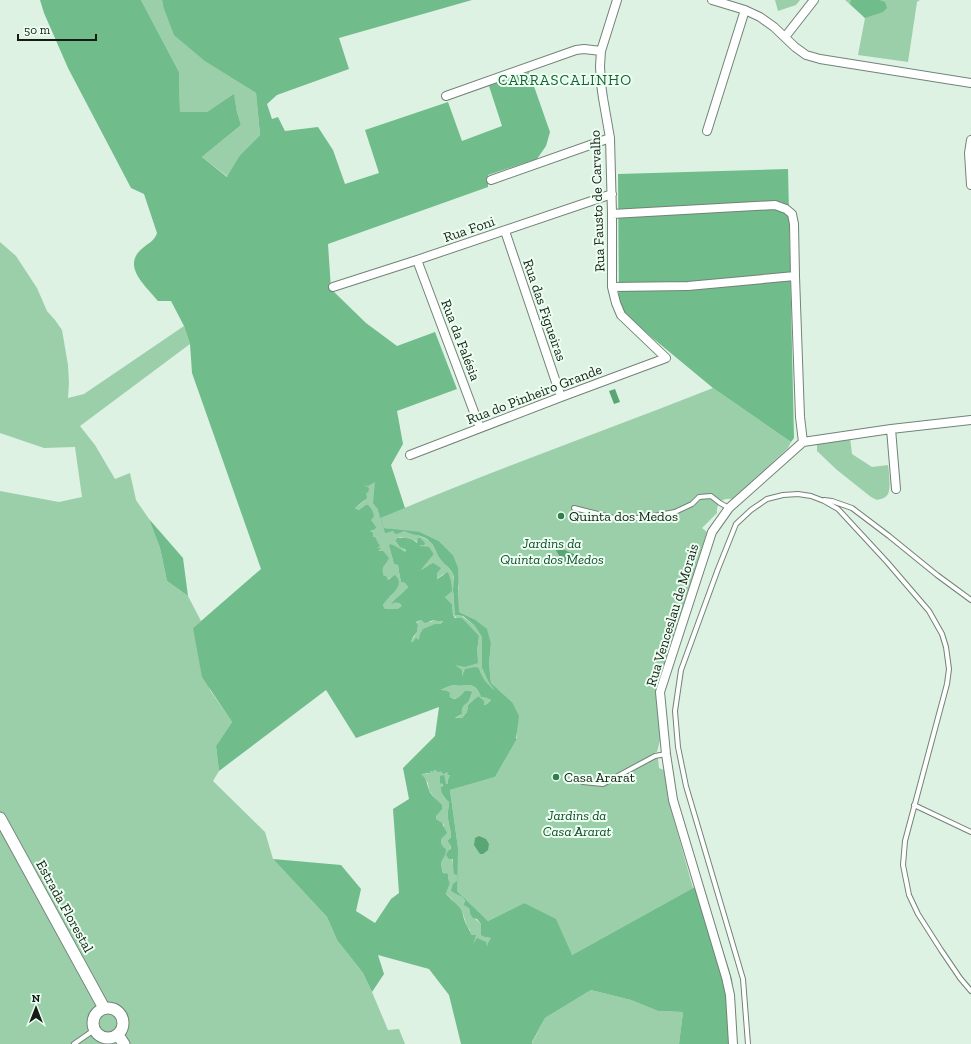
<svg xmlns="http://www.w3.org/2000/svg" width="971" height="1044" viewBox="0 0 971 1044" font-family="'Zilla Slab',serif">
<rect width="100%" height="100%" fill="#def2e4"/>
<path fill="#9acfaa" d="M141,0H162L163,6L206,62L256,93L260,135L240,155L228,177L202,157L241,125L237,112L234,95L207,112H180L179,72Z
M775,0H800L796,5L778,11Z
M845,0H920L917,2L908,62L858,55L865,18Z
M0,242L16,256L37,288L47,311L55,320L62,330L68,365L69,383L68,398L84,394L184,326L190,344L80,426L95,445L115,479L130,473L136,500L149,519L160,548L167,581L188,596L201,621L193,628L210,690L232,722L216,746L219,771L213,781L265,832L273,859L327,917L337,940L363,973L372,992L388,1030L399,1029L405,1044H0V491L59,502L82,497L75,447L44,448L0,433Z
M713,388L791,442L788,448L732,499C722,497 716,504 717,513L702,528L707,532L656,691L660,740L657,752L654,753L655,758H658L659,768L664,770L668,799L693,888L572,955L524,903L488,921L457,891V881L456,893L462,897L469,908L470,914L481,924L485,937L491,938L487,948L471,947L470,930L467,926L462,911L454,903L452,899L446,894L450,883C448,879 445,876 443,872C440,867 442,862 443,857C443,851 441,846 441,841C441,835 445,831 444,825L436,819L437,802L429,790L428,783L420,773L428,774C434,768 444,769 450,775L448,784H443C441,793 441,796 449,802C449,806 448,809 448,812C447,821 451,828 451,837L448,840V842L451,846C450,852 453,858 453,865L458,848L450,790L495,777L517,739L512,702L491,683L489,663L491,644L474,619L459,612V588L453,555L439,541L420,532L418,535L430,541L437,552L439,556L453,574L454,582L453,589L455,615L462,616L474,625L482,637V668L489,683L498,695C489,686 483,681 479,668L461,679L454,665L477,652L479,636L453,615L452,604L445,597L444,574L436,579L437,573L428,566L421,570L434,554C429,547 429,547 421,547L420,546L421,545L418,543L416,541L401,537L397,538L395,541L397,544L406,551L405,552L389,546L394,564L398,565L399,572L401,582L405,583L408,587C403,593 396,597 392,603C397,602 399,603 403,606L399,609H385L383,605L386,599L391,596V577L388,580L384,576L382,571L384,564L386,562L376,552V548L379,544L375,538H373L370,531L372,530V523L366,506L359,510L355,508L364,501L362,484L375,482L377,508L385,532L394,531H403L384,528L381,518C490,471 602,432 713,388Z
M850,437L852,454L872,467L888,465C889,472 891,488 888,494C886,498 881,499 877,500L871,497L837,470L817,451V445L821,441Z
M421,620L431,622L434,620H443L440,624L420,640L410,643L417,632L418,625L416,623Z
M453,685C468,688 474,679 481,697L487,698L491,700L487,704L483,705L478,696L468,705L467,712L462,718L454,719L461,715V709L464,704L460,697C451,701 448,695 440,691L447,687Z
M591,990L631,1000L658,1011L683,1012L679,1044H532V1043L545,1018Z"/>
<path fill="#70bc8a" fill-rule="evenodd" d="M40,0H141L179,72L180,112H207L234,94L237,112L241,125L202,157L227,177L240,155L260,135L256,93L206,62L174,35L163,6L162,0H472L339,38L349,69L277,95L267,104L272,119L278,117L285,131L318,127L333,150L345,184L379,173L365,130L448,102L462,141L502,126L489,86L529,72L550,132L546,146L537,159L488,175V187L328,244L331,289L366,323L397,346L435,332L457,389L397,411L403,444L391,465L405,508L381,518L384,528L420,532L439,541L453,555L458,568L459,612L474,619L487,629L491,644L489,663L491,683L512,702L519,716L516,738L517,739L495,777L450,790L458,848L457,891L488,921L524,903L556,919L572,955L702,883L732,979L737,1044H679L683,1012L658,1011L631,1000L591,990L545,1018L532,1042V1044H461L449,995L429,969L378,955L384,974L372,992L363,973L337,940L327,917L273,859L341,865L361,889L356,911L375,923L391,899L399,893L393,809L409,799L403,768L435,736L439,707L356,738L326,690L219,771L216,746L232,722L202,677L193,628L261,569L192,373L190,344L184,326L171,301H158C145,285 120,265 144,247C149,243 155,240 157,233L144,194L131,188L68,68L44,13ZM375,482L373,503L377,508L385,533L394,531V533L397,534L404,531C412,535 419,534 427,539C433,543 436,551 439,557C443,563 450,568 453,574C455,579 453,585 453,590C454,598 454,606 455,615L463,616L474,625L482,637V668L489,683L495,691C487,684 482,678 479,668L475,667L465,669L462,677V670L455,665L465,667L478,663L477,652L479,636L462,618H455L453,615L452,604L445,597L452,591L451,581L448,572L437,579V573L441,568L433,563L421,570L434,554L429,547L420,546L421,545H424L425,543L420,538H418L417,543C413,538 403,537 397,538L395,541L400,547L406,550L405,552L395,546L390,544L389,546L394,564L398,565L399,572L401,582L405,583L408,587C403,593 396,597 391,604C396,602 399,602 402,606L398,609H385L383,605C388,595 407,586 395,575L388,580L386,576H384C380,566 386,565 389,558L383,551H378L381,548H377L380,546L375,537H373V533L370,531L375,529L376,527L371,520L374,516L372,510L368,505H366L359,510L355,508L367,498L366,492L368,493L369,488L364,485L368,486ZM421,620L425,623L434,620L438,621H443L440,624H435L423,629L420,634L419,640L416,638L413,642H411L413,637L417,632L418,625L416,622ZM453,685C468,688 474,679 481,697L487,698L491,700L487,704L484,705V701L478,696L468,705L467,712L462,718H455L462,714C461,708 463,705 468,702L472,692L469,691H465C460,697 455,702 449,696L450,693L447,691L441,690L447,687ZM435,770L438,772L441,771V772L444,774L447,772L448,775H450L448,780V784H446L444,775L440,776V783L443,784V786L441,787C441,794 444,798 449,802C449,806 448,809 448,812C447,821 451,828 451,837L448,840V842L451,846V849L448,851L446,855L449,859H453V865L454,874L457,875V881L453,884L451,891L462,897L465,901L464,905L469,908L470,914L473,918L477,919L481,924V935L485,937L491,938L488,943L487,947L486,942L477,938L473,944L476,935H471C470,930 468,928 466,924C464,920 463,915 462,911C460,907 449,897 446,894L450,883L448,879V874L443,873C438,858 446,860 446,849L443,847L441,843V839L447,833L442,823L436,819V816L442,809V805C438,801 431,796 429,790C426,782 428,781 421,774L430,773L431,771L432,772Z
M851,0H879L885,2L887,8L883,12L865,18L850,4Z
M788,169L794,438L791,442L713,388L626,316L619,303L618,174Z
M149,519L183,558L188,596L167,581L160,548Z"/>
<path fill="#5aa574" d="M615,389L620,402L614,404L609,391Z
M558,547L578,556L573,567C564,563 559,557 555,548Z
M479,836L486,839L489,844L488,850L483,854H480L474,845L475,838Z"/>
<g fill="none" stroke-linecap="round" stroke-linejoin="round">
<defs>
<path id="lane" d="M824,500L832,501L852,508L889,536L937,575L971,600
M574,508L614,518H643L675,512L692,504L699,497L711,496L720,503L729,508
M583,782L603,784L655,756L666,754
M914,805L971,832
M74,1044L94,1030
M748,1044L743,979L686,786L678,747L675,711L681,670L718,569L736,524L751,510L767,499L783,495L798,494L811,496L824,501L838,509L887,562L929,611L942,634L946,647L949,669L947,684L905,841L903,865L909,895L918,914L941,950L960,978L971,991"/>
<path id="street" d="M712,0L745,10L760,17L774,27L795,47L806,55L820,59L971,83
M785,37L814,0
M446,96L576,50L584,49L601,51
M707,131L745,10
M971,140L969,153L971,185
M491,180L610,138
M612,214L775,205L786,209L792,214L794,224L795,276L800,417L803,442
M505,231L561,397
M417,260L480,428
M333,287L417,260L612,194
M612,287L688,286L795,276
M891,429L896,489
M410,455L561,397L666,358L621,315L616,303L612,287V214L610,138L603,98L601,84L600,66L601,51L617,0
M733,1044L730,995L726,977L673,800L666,754L660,692L712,532L729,508L803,442L891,429L971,420"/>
<path id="secondary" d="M0,818L104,1008
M93 1023a15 15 0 1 1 30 0a15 15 0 1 1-30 0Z
M118,1035L124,1044"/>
</defs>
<use href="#lane" stroke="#728377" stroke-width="6"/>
<use href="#street" stroke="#728377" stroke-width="10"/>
<use href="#secondary" stroke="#728377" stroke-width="13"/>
<use href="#lane" stroke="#fff" stroke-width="4"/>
<use href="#street" stroke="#fff" stroke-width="8"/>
<use href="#secondary" stroke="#fff" stroke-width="11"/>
</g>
<g fill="#2f7f50" stroke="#ecfff1" stroke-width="1.5">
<circle cx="561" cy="516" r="4"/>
<circle cx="556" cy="777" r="4"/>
</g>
<g text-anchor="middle" stroke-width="4" stroke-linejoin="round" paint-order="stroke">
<g font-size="14" fill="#151c17" stroke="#ecfff1">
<text transform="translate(597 201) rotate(-92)" y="5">Rua Fausto de Carvalho</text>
<text transform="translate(469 229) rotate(-19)" y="5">Rua Foni</text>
<text transform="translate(545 310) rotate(71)" y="5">Rua das Figueiras</text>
<text transform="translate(461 340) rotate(69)" y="5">Rua da Falésia</text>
<text transform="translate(534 394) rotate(-21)" y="5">Rua do Pinheiro Grande</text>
<text transform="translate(672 615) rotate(-73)" y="5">Rua Venceslau de Morais</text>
<text transform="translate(65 906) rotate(61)" y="5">Estrada Florestal</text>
</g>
<g font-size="14" fill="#151c17" stroke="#ecfff1" text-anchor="start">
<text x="569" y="521">Quinta dos Medos</text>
<text x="564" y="782">Casa Ararat</text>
</g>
<g font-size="14" font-style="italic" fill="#144d2c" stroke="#ecfff1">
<text x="552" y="548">Jardins da<tspan x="552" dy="16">Quinta dos Medos</tspan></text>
<text x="577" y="820">Jardins da<tspan x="577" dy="16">Casa Ararat</tspan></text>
</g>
<g font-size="15" letter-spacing="1" fill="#176339" stroke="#ecfff1">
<text x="565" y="85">CARRASCALINHO</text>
</g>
</g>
<g transform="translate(36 1008)" stroke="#ecfff1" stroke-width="3" paint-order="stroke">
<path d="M0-3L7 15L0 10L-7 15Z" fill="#151c17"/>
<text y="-6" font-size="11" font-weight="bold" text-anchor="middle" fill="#151c17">N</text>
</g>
<path d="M18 34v6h78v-6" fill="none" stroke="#151c17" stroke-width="2"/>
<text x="24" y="34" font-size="12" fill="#151c17" stroke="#ecfff1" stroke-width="3" paint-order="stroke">50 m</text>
</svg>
